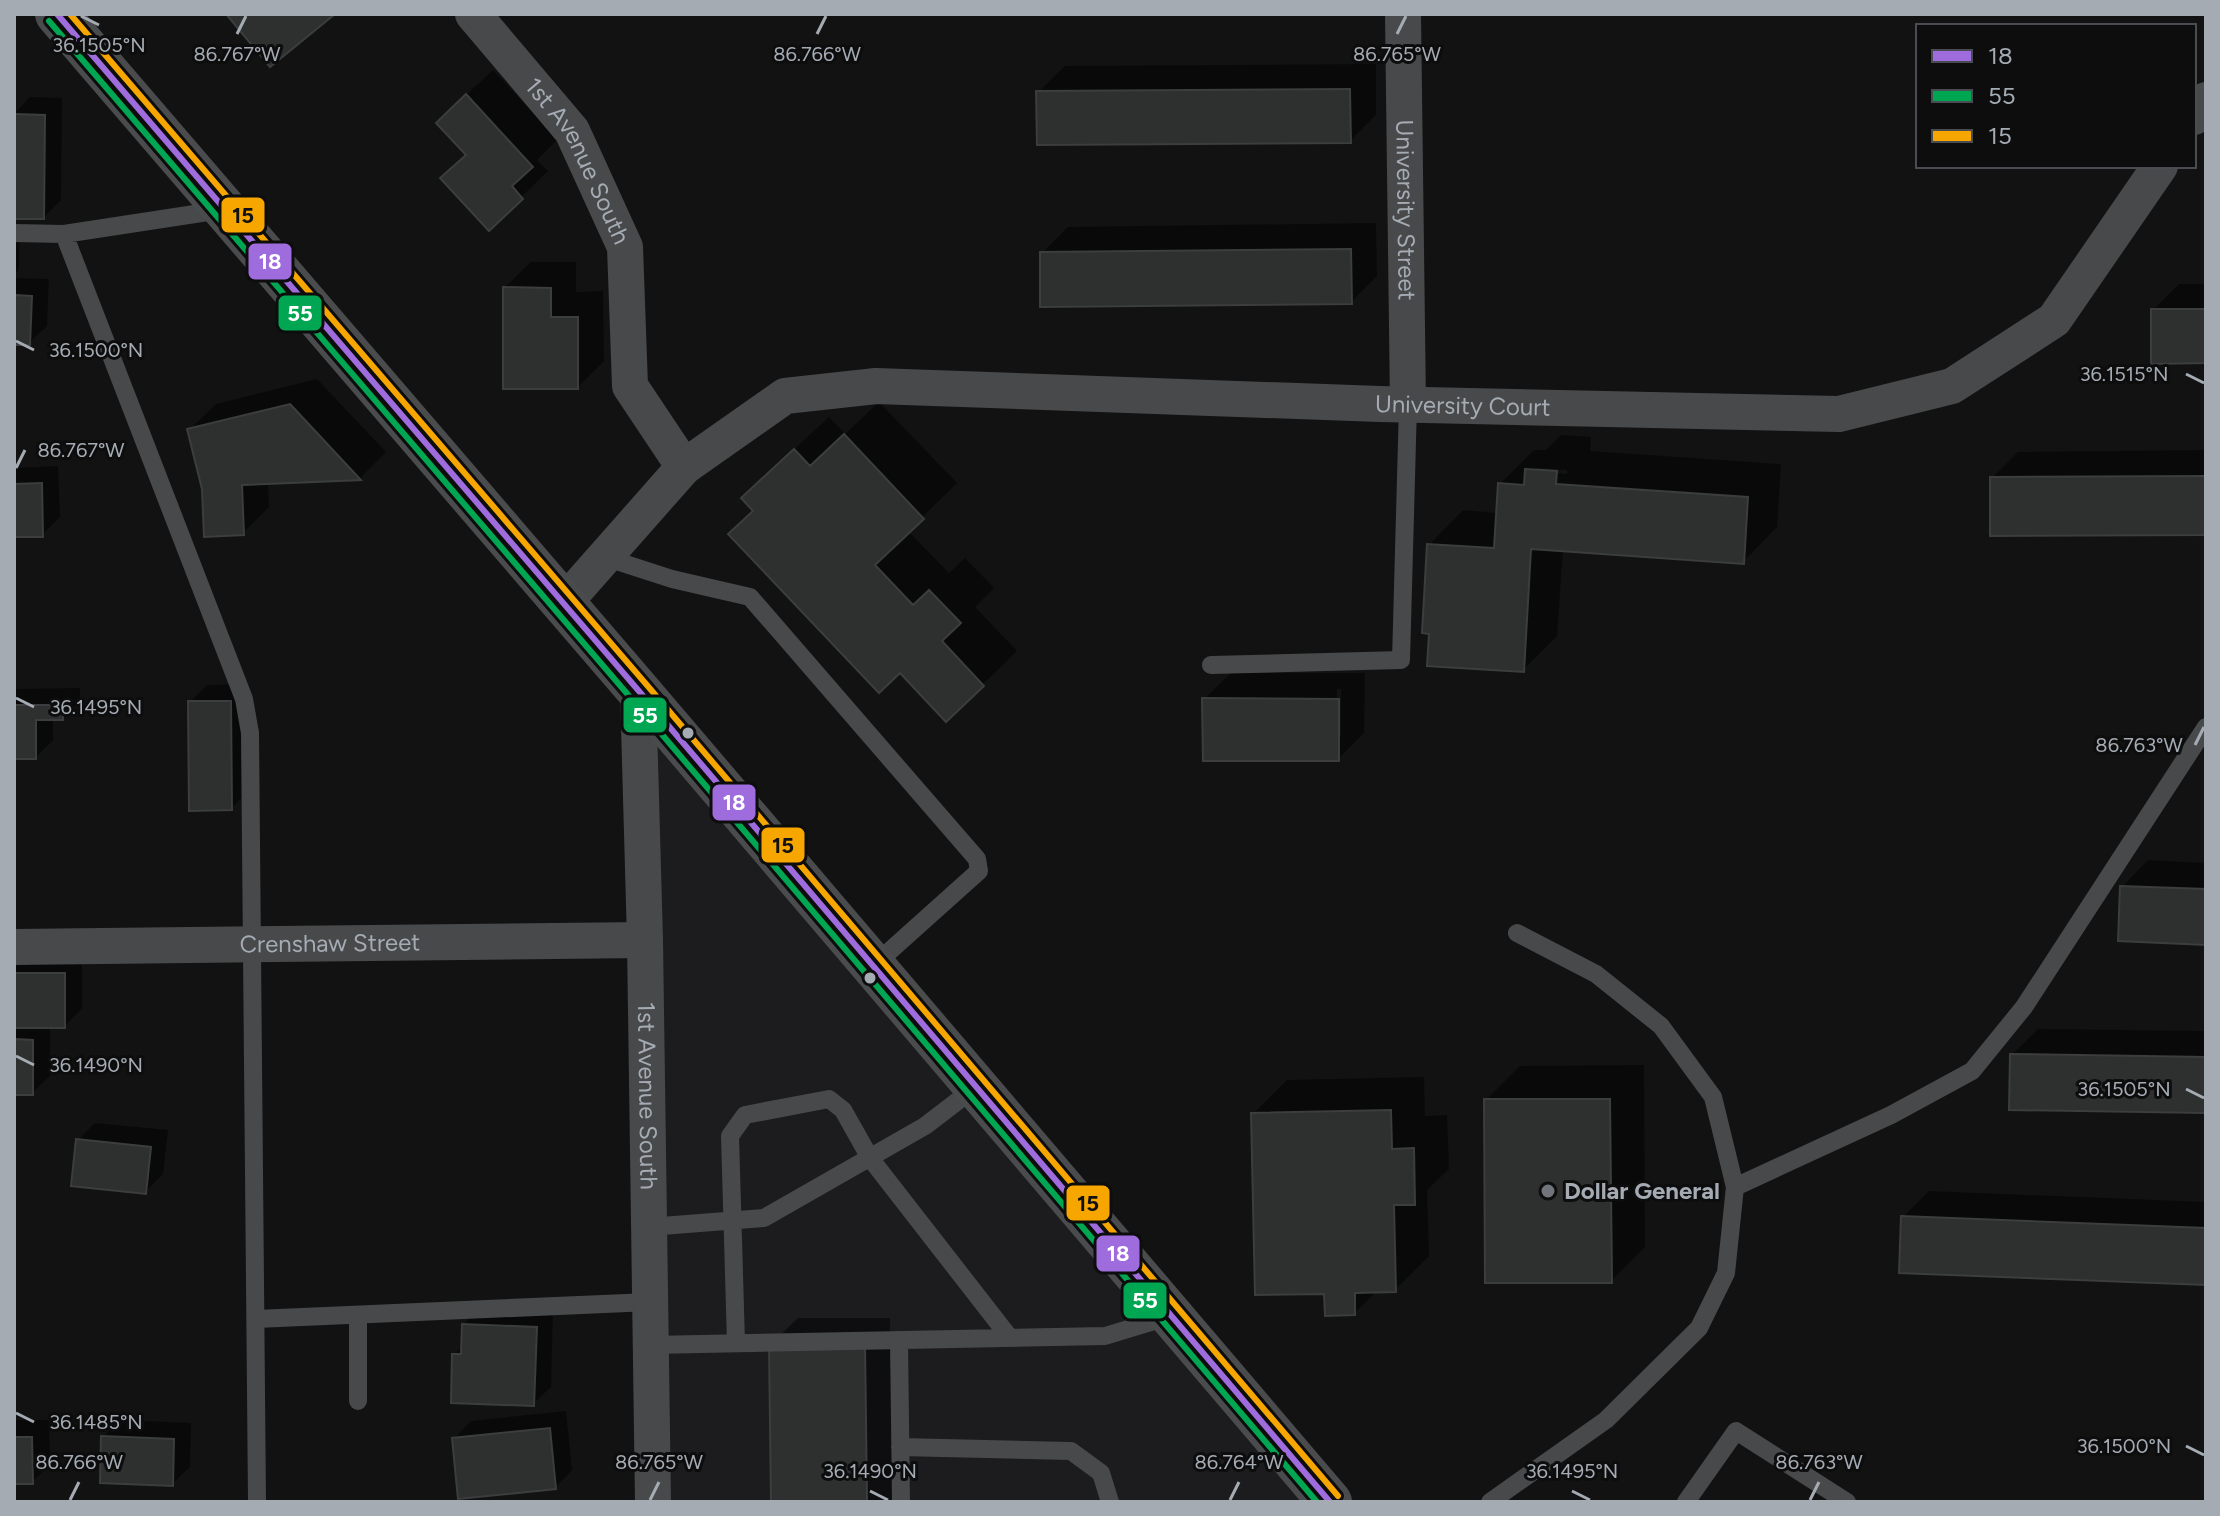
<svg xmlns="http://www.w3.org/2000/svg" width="2220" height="1516" viewBox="0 0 2220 1516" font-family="Figtree,sans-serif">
<rect width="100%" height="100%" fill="#121212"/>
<path fill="#1c1c1e" d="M638,690L1330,1502H651Z"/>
<path fill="#0007" fill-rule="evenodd" d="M1376,64V115L1350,141L1038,92L1065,66Z
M493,70L558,139L537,160L548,171L489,228L468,154L464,97Z
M30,97L62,98L61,200L44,217H14V114Z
M1376,223L1377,276L1351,302L1042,253L1068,227Z
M14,229L20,230L19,270L14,275Z
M531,262H576V292L603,291L604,361L578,387L504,288Z
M14,278L49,279L47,326L29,343H14Z
M2179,284H2206V361L2153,310Z
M317,379L386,452L360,478L268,482L269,507L243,533L204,488L189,430L216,404Z
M879,402L957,483L908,531L949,573L965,558L994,588L975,607L1017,651L947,719L755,510L778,464L829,417L845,434Z
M1561,435L1591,437L1590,451L1781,464L1777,527L1743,562L1563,549L1557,636L1523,670L1429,545L1463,510L1498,513L1500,484L1534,450H1546ZM1538,468L1567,470V474L1534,471Z
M2206,450V533L1992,478L2018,452Z
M58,466L60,517L42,535H14V468Z
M1231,673H1365L1364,733L1338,759L1204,699ZM1337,689H1341V735H1337Z
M248,684L249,791L231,808L190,702L207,685Z
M80,688V701L63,718H53V740L36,757H14V689Z
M2148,860L2206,863V943L2122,887Z
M14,956H82V1008L65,1026H50V1076L32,1093H14Z
M2038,1029L2206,1031V1111L2012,1055Z
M1644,1065L1645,1247L1611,1281L1486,1100L1520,1066Z
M1424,1077L1425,1116L1447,1115L1449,1169L1427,1190L1429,1256L1395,1290L1377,1291L1354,1313L1253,1114L1287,1080Z
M95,1123L168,1130L163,1174L146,1191L78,1140Z
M1929,1191L2206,1202V1283L1903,1217Z
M481,1307L553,1310L551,1387L533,1404L454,1355L463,1346L464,1324Z
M798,1318H890L893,1502H773L771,1344Z
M566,1411L572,1470L555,1488L454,1439L471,1421Z
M14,1420H49L50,1465L32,1482H14Z
M120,1420L191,1423L190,1467L172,1484L103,1437Z"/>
<path fill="#2e2f2f" stroke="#3b3d3e" stroke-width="2" d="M226,14H335L270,67Z
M1350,89L1351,143L1037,145L1036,91Z
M466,94L533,167L512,186L523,199L489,231L440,178L466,155L436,123Z
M14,114L45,115L44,219H14Z
M1351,249L1352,304L1040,307V252Z
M503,287L551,288V317H578V389H503Z
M14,295L32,296L30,345H14Z
M2151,309H2206V363L2151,364Z
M290,404L361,480L242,485L244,535L204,537L202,489L187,429Z
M844,434L924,519L875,565L913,605L929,590L961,623L942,641L984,686L946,722L900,673L879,693L728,534L753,511L741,498L794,449L810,466Z
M1525,469L1557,471L1556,484L1748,497L1744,564L1531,549L1524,672L1427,666L1429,634L1422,633L1427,544L1494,548L1498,483L1524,485Z
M2206,476V535L1990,536V477Z
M42,483L43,537H14V484Z
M1202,698L1339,699V761H1203Z
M188,701H231L232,810L189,811Z
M14,705H63V720H36V759H14Z
M2120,886L2206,889V945L2118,941Z
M14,973H65V1028H14Z
M14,1039L33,1040V1095H14Z
M2010,1054L2206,1057V1113L2009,1110Z
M1484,1099H1610L1612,1283H1485Z
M1391,1110L1392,1149L1414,1148L1415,1205H1394L1396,1292L1355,1293V1315L1325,1316L1324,1294L1255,1295L1251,1113Z
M76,1139L151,1147L146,1194L71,1186Z
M1901,1216L2206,1228V1285L1899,1273Z
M462,1324L537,1327L534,1406L451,1403L452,1354H461Z
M865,1343L867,1502H771L769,1344Z
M550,1428L556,1489L458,1499L452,1438Z
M101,1436L174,1439L173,1486L100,1483Z
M14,1437H32L33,1484H14Z"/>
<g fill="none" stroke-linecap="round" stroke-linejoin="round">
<path stroke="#47494b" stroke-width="18" d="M14,233L64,234L221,210
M64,234L244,699L250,733L257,1502
M604,557L672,579L750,597L977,859L979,871L873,966
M1211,665L1401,660L1408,405
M1735,1187L1891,1115L1972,1071L2024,1007L2206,727
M649,1227L764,1218L925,1126L976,1087
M256,1319L650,1302
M899,1340L901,1502
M736,1343L730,1136L745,1115L829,1099L843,1110L870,1158L1010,1338
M650,1345L1105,1336L1171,1316
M358,1401V1315
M900,1447L1071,1451L1101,1473L1110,1502
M1490,1502L1606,1420L1699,1328L1726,1273L1735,1187L1713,1097L1661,1026L1596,974L1517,933
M1686,1502L1736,1431L1847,1502"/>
<g stroke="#47494b" stroke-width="36">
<path id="s1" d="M473,14L572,131L625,247L630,386L684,467L564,603"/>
<path id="s2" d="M1403,14L1408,405"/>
<path d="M2194,117L2206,100"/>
<path id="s3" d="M684,467L785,396L876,386L1380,404L1839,414L1952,386L2054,320L2160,166"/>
<path id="s4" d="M638,690L645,940L653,1502"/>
<path id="s5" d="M14,947L645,940"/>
</g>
<path stroke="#494b4d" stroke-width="44" d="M57,14L638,690L1330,1502"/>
<defs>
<path id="bus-1" d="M57,14L638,690L1330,1502"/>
<path id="bus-2" d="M49,21L630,697L1317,1502"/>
<path id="bus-3" d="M70,14L646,684L1338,1496"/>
</defs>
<use href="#bus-1" stroke="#0d0d0e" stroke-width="12"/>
<use href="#bus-2" stroke="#0d0d0e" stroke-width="12"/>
<use href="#bus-3" stroke="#0d0d0e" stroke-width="12"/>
<use href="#bus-1" stroke="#9f6cdd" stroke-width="6"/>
<use href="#bus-2" stroke="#00a651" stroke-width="6"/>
<use href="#bus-3" stroke="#f7a600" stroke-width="6"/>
</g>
<path fill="none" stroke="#a4abb3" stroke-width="3" d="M81,16L99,25M237,34L246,16M817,34L826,16M1397,34L1406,16M16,341L34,350M2186,374L2204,383M16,468L25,450M16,698L34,707M2195,745L2204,727M16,1056L34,1065M2186,1089L2204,1098M16,1413L34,1422M2186,1446L2204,1455M870,1491L888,1500M1572,1491L1590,1500M70,1500L79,1482M650,1500L659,1482M1230,1500L1239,1482M1810,1500L1819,1482"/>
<g fill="#a4abb3" stroke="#0d0d0e" stroke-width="3">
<circle cx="688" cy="733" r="7"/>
<circle cx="870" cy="978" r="7"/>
</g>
<circle fill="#71757b" stroke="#0d0d0e" stroke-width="3" cx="1548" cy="1191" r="8"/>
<g text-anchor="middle" stroke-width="6" stroke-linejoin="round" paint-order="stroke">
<g font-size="24" fill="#a4abb3" stroke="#0d0d0e">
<text dy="8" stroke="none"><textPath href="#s1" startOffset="182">1st Avenue South</textPath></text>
<text dy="8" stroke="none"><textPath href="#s2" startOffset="196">University Street</textPath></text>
<text dy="8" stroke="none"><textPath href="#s3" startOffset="802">University Court</textPath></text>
<text dy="8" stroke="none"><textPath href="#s5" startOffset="316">Crenshaw Street</textPath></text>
<text dy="8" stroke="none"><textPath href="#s4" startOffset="406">1st Avenue South</textPath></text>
</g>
<g font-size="24" font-weight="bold" fill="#a4abb3" stroke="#0d0d0e" text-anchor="start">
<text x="1564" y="1199">Dollar General</text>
</g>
</g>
<g font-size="20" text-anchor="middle" fill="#a4abb3" stroke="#0d0d0e" stroke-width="6" stroke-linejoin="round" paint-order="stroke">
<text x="99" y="52">36.1505°N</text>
<text x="237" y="61">86.767°W</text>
<text x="817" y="61">86.766°W</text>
<text x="1397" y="61">86.765°W</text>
<text x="96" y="357">36.1500°N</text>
<text x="2124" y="381">36.1515°N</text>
<text x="81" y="457">86.767°W</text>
<text x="96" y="714">36.1495°N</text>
<text x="2139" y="752">86.763°W</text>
<text x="96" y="1072">36.1490°N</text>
<text x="2124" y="1096">36.1505°N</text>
<text x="96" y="1429">36.1485°N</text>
<text x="2124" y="1453">36.1500°N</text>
<text x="79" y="1469">86.766°W</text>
<text x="659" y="1469">86.765°W</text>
<text x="1239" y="1469">86.764°W</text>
<text x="1819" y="1469">86.763°W</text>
<text x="870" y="1478">36.1490°N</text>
<text x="1572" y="1478">36.1495°N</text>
</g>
<g stroke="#0d0d0e" stroke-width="3">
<rect x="220" y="196" width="46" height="38" rx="8" fill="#f7a600"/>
<rect x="247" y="242" width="46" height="39" rx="8" fill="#9f6cdd"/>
<rect x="277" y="294" width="46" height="38" rx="8" fill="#00a651"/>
<rect x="622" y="696" width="46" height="38" rx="8" fill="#00a651"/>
<rect x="711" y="783" width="46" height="39" rx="8" fill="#9f6cdd"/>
<rect x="760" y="826" width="46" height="38" rx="8" fill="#f7a600"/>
<rect x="1065" y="1184" width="46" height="38" rx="8" fill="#f7a600"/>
<rect x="1095" y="1234" width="46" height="39" rx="8" fill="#9f6cdd"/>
<rect x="1122" y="1281" width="46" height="39" rx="8" fill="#00a651"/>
</g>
<g font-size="22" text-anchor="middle" font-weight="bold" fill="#fff">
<text x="270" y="269">18</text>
<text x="300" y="321">55</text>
<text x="645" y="723">55</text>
<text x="734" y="810">18</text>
<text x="1118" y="1261">18</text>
<text x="1145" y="1308">55</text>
</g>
<g font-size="22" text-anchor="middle" font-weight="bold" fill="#111">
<text x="243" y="223">15</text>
<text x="783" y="853">15</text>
<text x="1088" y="1211">15</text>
</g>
<rect width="2220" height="1516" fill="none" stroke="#a4abb3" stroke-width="32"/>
<rect x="1916" y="24" width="280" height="144" fill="#0d0d0e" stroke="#494c50" stroke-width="2"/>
<rect x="1932" y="50" width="40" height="12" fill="#9f6cdd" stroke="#494c50" stroke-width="2"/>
<text x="1988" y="64" font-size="24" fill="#a4abb3">18</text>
<rect x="1932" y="90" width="40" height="12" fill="#00a651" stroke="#494c50" stroke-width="2"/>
<text x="1988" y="104" font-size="24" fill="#a4abb3">55</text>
<rect x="1932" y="130" width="40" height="12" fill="#f7a600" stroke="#494c50" stroke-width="2"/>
<text x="1988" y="144" font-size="24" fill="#a4abb3">15</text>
</svg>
